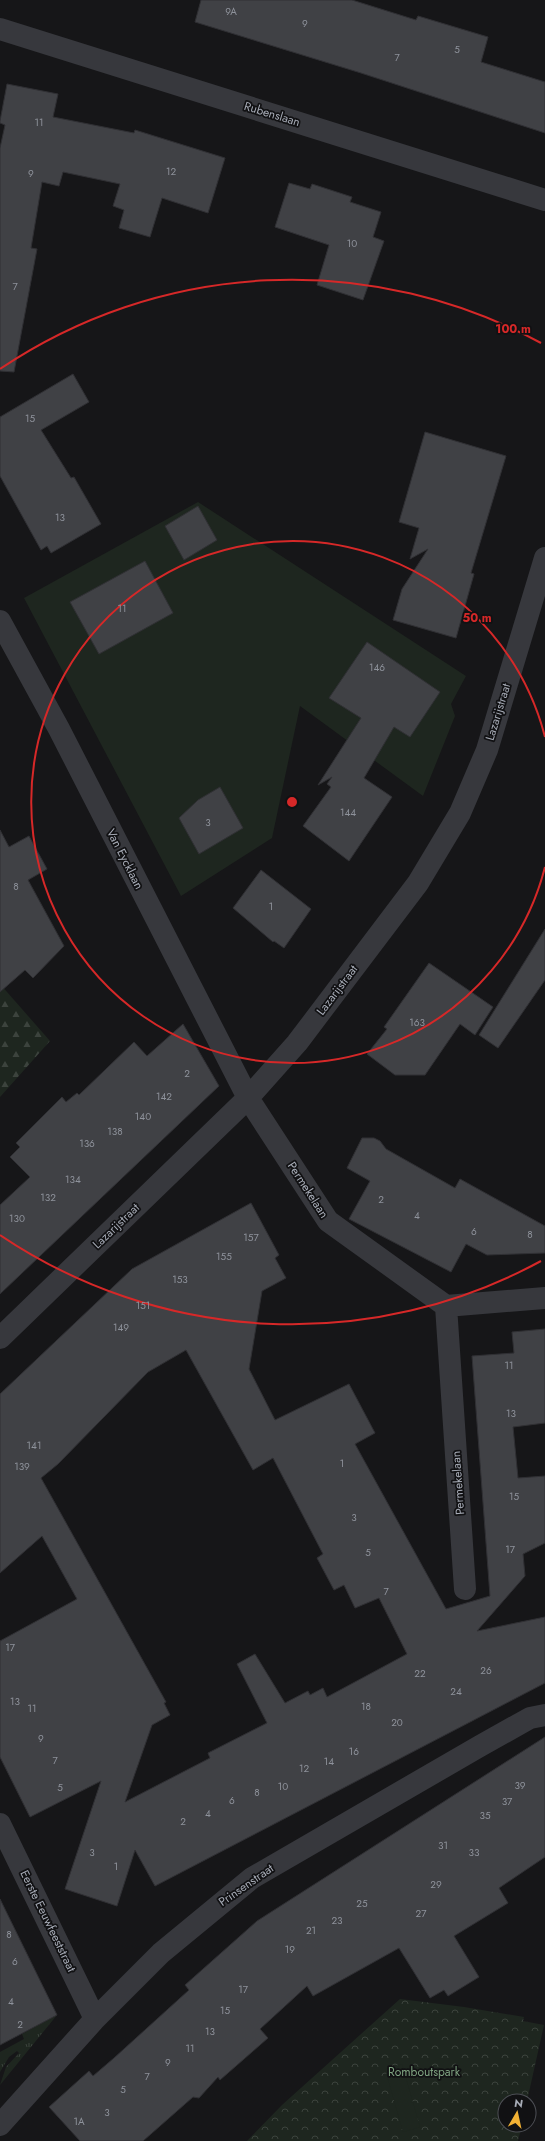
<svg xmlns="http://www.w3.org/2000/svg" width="545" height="2141" viewBox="0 0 545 2141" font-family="Jost,sans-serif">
<defs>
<pattern id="grass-tufts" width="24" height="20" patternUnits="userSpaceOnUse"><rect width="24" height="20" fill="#1e261f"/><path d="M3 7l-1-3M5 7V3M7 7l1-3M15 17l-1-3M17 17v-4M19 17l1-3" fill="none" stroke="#3c433d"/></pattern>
<pattern id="forest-firs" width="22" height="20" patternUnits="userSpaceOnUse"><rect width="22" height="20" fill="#1e261f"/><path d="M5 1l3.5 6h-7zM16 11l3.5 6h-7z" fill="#3c433d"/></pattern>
<pattern id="park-crowns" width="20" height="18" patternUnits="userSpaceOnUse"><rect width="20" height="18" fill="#1e261f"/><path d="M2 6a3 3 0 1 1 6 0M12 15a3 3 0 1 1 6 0" fill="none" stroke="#3c433d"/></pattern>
</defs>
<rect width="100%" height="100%" fill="#161618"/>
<path fill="url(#grass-tufts)" d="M57,2015L0,2085L6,2067L19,2053L17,2051L9,2057L0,2072V2052L24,2039L22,2034Z"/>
<path fill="url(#forest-firs)" d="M0,984L50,1041L0,1097Z"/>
<path fill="url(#park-crowns)" d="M400,1999L464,2007L524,2017L523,2021L544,2025L527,2101H505V2125H522L518,2141H247L282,2105Z"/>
<path fill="#1e261f" d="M198,502L466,676L451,704L455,716L423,796L300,706L272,838L181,896L24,598Z
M402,2064L420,2127L403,2132L385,2069Z"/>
<path fill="#404145" stroke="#303034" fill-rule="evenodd" d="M201,0H352L416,20L418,16L488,37L481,62L545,82V133L361,73L195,22Z
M7,84L58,94L53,117L134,133L135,130L225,158L208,213L162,198L150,237L119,228L124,210L113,206L120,184L63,172L59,186L42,182L31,248L37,249L14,372L0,371V148L5,125L0,123V121Z
M289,183L310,189L312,184L352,197L350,202L381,212L373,237L384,241L363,300L317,285L329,245L275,227Z
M73,374L89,402L41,430L71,478L74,477L101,524L51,553L47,546L41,550L0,476V417Z
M425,432L506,456L471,573L474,574L456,638L393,620L402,589L428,549L410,559L419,528L399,522Z
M198,506L217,540L184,560L165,526Z
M145,561L173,613L99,654L70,602Z
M367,642L440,692L410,737L394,727L364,778L392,797L349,861L303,826L331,787L327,784L332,777L318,785L361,718L329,698Z
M220,787L243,828L199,854L179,818L198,800Z
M0,830L9,847L29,836L47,869L28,880L64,946L33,978L25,970L0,992Z
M261,870L311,909L284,948L274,941L273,942L233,908Z
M545,929V980L498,1048L479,1035Z
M429,963L493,1007L475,1035L460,1024L425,1075H395L367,1054L387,1029L384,1027Z
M183,1024L219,1086L0,1294V1205L30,1177L10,1157L20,1147L16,1143L62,1097L66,1102L77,1093L79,1095L134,1042L147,1056Z
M362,1138H374L380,1141L386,1149L455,1188L460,1179L545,1226V1253L487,1255L466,1244L451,1272L349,1219L370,1181L347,1168Z
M251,1203L279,1255L275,1258L286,1278L262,1291L249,1369L275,1420L349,1384L375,1433L355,1444L446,1609L490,1596L472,1356L514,1353L512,1332L545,1329V1423L513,1427L518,1478L545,1476V1543L523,1554L525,1576L477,1631L545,1617V1683L155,1886L135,1850L117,1906L65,1889L101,1781L30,1817L0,1757V1641L77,1599L42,1536L0,1573V1394L132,1269ZM186,1350L253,1470L273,1458L323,1554L317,1558L334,1590L344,1585L355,1608L379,1598L407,1654L327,1697L323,1688L310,1695L308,1691L285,1703L255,1654L237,1664L267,1723L208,1753L210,1758L125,1802L152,1725L170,1715L164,1703L166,1702L41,1478L58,1464L148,1372Z
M545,1737V1857L499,1888L508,1903L454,1936L479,1977L448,1996L444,1990L430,1998L399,1948L313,1996L307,1986L260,2029L268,2038L220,2080L218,2077L199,2098L193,2097L143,2141H80L49,2107L89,2071L93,2076L114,2058L189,1990L185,1985L257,1921Z
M0,1899L57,2015L0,2045Z"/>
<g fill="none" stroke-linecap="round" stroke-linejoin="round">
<path stroke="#37383d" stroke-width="22" d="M0,29L545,200
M0,621L59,729L248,1098L328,1221L446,1306L465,1589
M446,1306L545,1298
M0,1338L248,1098L297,1043L418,883L460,813L487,750L545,558
M0,1824L95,2019
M0,2125L95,2019L161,1953L252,1878L480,1746L530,1718L545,1715"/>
</g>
<g fill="none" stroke="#d62828" stroke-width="2">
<path d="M545 867A261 261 0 1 1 545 737"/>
<path d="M541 1261A522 522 0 0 1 0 1235M0 369A522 522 0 0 1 541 343"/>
</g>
<g text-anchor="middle" stroke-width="3.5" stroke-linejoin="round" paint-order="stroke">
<g font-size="10" fill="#8e929b">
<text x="231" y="15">9A</text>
<text x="305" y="27">9</text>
<text x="457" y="53">5</text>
<text x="397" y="61">7</text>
<text x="39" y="126">11</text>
<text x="171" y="175">12</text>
<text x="31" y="177">9</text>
<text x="352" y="247">10</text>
<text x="15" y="290">7</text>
<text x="30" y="422">15</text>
<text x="60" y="521">13</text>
<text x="122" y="612">11</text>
<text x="377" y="671">146</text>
<text x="348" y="816">144</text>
<text x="208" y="826">3</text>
<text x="16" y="890">8</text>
<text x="271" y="910">1</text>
<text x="417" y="1026">163</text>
<text x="187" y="1077">2</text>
<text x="164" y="1100">142</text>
<text x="143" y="1120">140</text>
<text x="115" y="1135">138</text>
<text x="87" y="1147">136</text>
<text x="73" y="1183">134</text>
<text x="48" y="1201">132</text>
<text x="381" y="1203">2</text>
<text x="417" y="1219">4</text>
<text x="17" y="1222">130</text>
<text x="474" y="1235">6</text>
<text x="530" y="1238">8</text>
<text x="251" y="1241">157</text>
<text x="224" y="1260">155</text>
<text x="180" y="1283">153</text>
<text x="143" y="1309">151</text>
<text x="121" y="1331">149</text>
<text x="509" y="1369">11</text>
<text x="511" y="1417">13</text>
<text x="34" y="1449">141</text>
<text x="342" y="1467">1</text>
<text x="22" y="1470">139</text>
<text x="514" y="1500">15</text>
<text x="354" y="1521">3</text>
<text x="510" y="1553">17</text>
<text x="368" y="1556">5</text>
<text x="386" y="1595">7</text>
<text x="10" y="1651">17</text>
<text x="486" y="1674">26</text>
<text x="420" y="1677">22</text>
<text x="456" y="1695">24</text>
<text x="15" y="1705">13</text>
<text x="366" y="1710">18</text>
<text x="32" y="1712">11</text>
<text x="397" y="1726">20</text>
<text x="41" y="1742">9</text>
<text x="354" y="1755">16</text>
<text x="55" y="1764">7</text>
<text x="329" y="1765">14</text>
<text x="304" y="1772">12</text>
<text x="520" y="1789">39</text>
<text x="283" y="1790">10</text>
<text x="60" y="1791">5</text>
<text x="257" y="1796">8</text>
<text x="232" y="1804">6</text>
<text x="507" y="1805">37</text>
<text x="208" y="1817">4</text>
<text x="485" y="1819">35</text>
<text x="183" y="1825">2</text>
<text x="443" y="1849">31</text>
<text x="92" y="1856">3</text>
<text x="474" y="1856">33</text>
<text x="116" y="1870">1</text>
<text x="436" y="1888">29</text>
<text x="362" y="1907">25</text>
<text x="421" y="1917">27</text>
<text x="337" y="1924">23</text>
<text x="311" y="1934">21</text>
<text x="9" y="1938">8</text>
<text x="290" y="1953">19</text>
<text x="15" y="1965">6</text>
<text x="243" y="1993">17</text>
<text x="11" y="2005">4</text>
<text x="225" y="2014">15</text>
<text x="20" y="2028">2</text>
<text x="210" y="2035">13</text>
<text x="190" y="2052">11</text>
<text x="168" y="2066">9</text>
<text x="147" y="2080">7</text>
<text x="123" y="2093">5</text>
<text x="107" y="2116">3</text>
<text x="79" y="2125">1A</text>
</g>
<g font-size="12" fill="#a8adb8" stroke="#111113">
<text transform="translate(272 114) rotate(17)" y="4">Rubenslaan</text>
<text transform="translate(498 712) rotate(-73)" y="4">Lazarijstraat</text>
<text transform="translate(125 859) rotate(63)" y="4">Van Eycklaan</text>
<text transform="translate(337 990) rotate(-53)" y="4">Lazarijstraat</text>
<text transform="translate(308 1190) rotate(57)" y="4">Permekelaan</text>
<text transform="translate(116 1226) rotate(-44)" y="4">Lazarijstraat</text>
<text transform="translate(458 1483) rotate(-94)" y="4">Permekelaan</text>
<text transform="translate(246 1885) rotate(-35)" y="4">Prinsenstraat</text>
<text transform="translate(48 1921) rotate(64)" y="4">Eerste Eeuwfeeststraat</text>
</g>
<g font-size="12" fill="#7fa381" stroke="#111113">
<text x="424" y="2076">Romboutspark</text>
</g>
</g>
<circle cx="292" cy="802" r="6" fill="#d62828" stroke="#111113" stroke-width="2"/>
<g font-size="12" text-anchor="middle" font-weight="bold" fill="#d62828" stroke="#111113" stroke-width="3.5" stroke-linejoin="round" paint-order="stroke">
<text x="513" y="333">100 m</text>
<text x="477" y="622">50 m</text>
</g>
<g transform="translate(517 2113) rotate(9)"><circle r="19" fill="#111113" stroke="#4d4f55"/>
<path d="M0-3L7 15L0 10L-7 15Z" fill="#f2b134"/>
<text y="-6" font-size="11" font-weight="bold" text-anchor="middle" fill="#a8adb8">N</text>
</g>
</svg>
